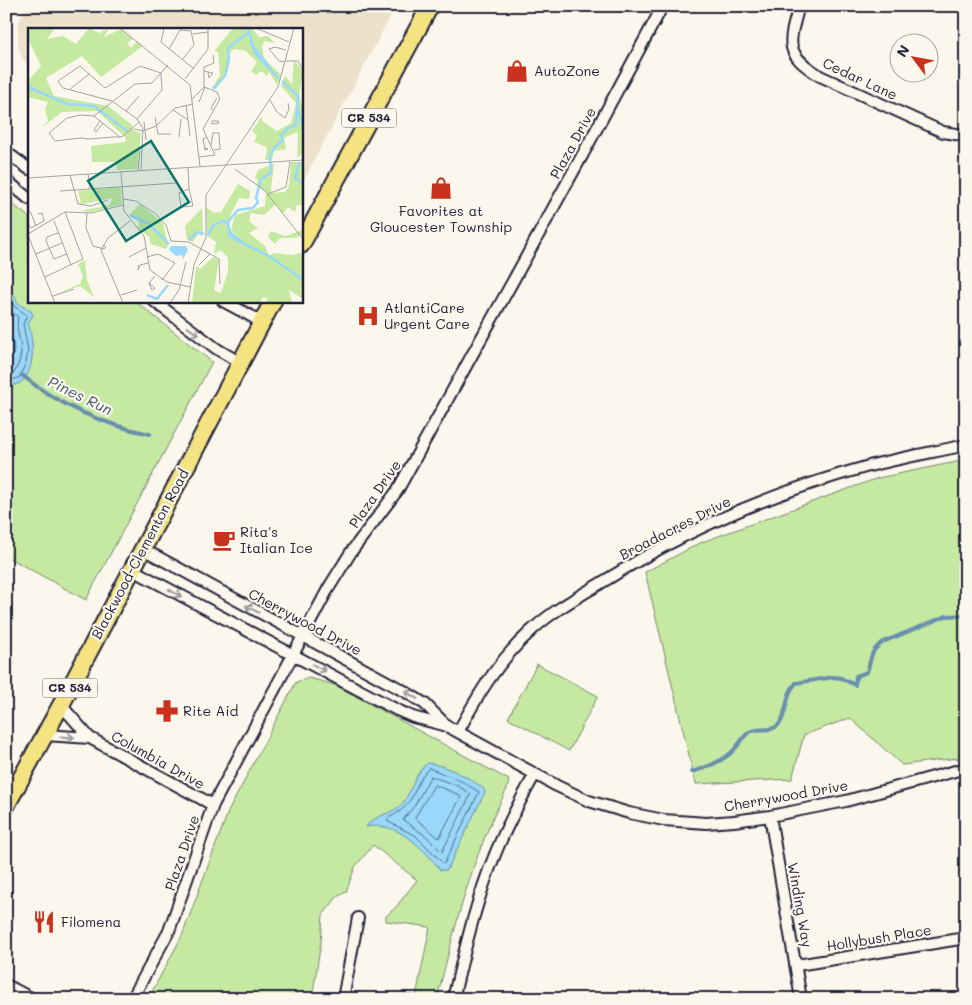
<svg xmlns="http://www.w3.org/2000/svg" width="972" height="1005" viewBox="0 0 972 1005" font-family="Mali,sans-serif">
<rect width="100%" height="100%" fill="#fbf7ec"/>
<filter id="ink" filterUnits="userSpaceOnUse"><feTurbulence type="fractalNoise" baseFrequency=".02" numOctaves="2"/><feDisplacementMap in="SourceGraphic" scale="10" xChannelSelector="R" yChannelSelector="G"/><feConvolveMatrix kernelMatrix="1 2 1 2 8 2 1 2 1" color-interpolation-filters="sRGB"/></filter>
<g filter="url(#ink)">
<path fill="#ede1cc" d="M28,6H396L301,185V29H29V64L22,59L18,45V23Z"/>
<path fill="#c6e9a2" stroke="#74866e" d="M6,199L29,217V301H135L212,362L86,600L6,556Z
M966,460V757L902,765L850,718L804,735L792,779L696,784L645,572L702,542L878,478Z
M537,664L598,696L569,751L508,718Z
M309,678L335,685L509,780L507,789C472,856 455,926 437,999H405L406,994L416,996L430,927L386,921V916L396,907L417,880L373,845L355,867L346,892L337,897L323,915L321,942L312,999H148L182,936L228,812L296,682Z"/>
<path fill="#99d8fb" stroke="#698fae" d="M6,284L19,304L31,311L33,315L28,323C35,343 37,388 6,386Z
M428,763C445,765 471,778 484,789L485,792L447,870H440C423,847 397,821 366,827C374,814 393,815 403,803C412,791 415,771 428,763Z"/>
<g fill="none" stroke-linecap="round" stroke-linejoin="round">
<path stroke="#526b88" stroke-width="1" d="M6,293L15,307L27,315L23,324L28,350L26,363L19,378L6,381
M6,305L12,312L18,317C14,338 29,347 14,373L6,375
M6,317L9,321L14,350L10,366L6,367
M429,768L461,781L479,792L444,864L416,836L387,821L388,818C419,804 410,787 429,768Z
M431,776L458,786L471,794L442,852L426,836L403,820L415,805Z
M435,785L455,793L461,797L439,838L415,818Z"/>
<path stroke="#698fae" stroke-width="4" d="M22,375C58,405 104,425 150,434
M692,772C705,768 723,761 733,751C739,745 742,738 748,733C758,726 773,734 780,723C788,711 785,694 796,683L834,677L841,678L855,685L856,676L867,672C872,658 869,652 883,642L946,616L966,615"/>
<defs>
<path id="street" d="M799,6C788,45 784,53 820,76L943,132L962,135L966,133
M6,152L29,169
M6,180L29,199
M154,301L217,349L241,363
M223,301L262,322
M143,549L404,691L425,704L447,726
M133,570L397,710L413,717L447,726L557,786L589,801L629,813L664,820L706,823L734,821L770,816L846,801L966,768
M61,705L90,738
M458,732C479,693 498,661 531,631C553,610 580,596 606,580C687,529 777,491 869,466C901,458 934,452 966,445
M45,735L90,738L213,805
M770,816L801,999
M797,965L966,938
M6,985L33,999
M132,999L169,931L213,805L328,589L351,552L397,491L583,154L659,13
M343,999L358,918
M453,999C465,949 476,900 496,852C507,825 521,799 535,774"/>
<path id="primary" d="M301,245L430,6
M6,806L61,705L273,301"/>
</defs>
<use href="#street" stroke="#22223b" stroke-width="14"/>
<use href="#primary" stroke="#22223b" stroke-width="20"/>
<use href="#street" stroke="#fbf7ec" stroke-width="10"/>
<use href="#primary" stroke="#f5e382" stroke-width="16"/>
</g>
<defs><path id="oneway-shaft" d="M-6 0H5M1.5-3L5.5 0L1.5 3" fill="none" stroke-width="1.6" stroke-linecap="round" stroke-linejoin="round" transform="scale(1.25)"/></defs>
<g stroke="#99979c">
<use href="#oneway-shaft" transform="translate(193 331) rotate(36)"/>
<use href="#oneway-shaft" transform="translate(175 593) rotate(29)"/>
<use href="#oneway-shaft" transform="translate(252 609) rotate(-152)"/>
<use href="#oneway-shaft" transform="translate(319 668) rotate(28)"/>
<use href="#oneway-shaft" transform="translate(411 695) rotate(-149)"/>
<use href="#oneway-shaft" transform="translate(67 737) rotate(4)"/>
</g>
</g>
<defs>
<symbol id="shop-bare" viewBox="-9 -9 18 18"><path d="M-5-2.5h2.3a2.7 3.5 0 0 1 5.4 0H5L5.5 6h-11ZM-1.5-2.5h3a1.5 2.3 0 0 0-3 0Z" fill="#c8321e" stroke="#fbf7ec" stroke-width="2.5" paint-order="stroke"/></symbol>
<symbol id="hospital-bare" viewBox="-9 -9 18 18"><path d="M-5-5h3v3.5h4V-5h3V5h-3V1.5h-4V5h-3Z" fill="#c8321e" stroke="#fbf7ec" stroke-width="2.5" paint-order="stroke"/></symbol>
<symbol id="cafe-bare" viewBox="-9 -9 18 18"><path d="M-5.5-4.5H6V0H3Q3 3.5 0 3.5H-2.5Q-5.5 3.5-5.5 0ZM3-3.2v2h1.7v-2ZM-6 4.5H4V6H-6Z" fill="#c8321e" stroke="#fbf7ec" stroke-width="2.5" paint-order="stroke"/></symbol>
<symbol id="pharmacy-bare" viewBox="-9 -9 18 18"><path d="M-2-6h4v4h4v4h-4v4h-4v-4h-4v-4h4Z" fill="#c8321e" stroke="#fbf7ec" stroke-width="2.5" paint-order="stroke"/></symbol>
<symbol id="restaurant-bare" viewBox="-9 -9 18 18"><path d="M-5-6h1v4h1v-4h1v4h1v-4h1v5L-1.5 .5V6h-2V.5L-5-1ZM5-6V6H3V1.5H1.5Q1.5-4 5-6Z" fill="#c8321e" stroke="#fbf7ec" stroke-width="2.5" paint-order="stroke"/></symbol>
</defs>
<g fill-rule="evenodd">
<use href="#shop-bare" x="501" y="55" width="32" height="32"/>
<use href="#shop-bare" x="425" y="172" width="32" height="32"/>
<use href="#hospital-bare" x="352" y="300" width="32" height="32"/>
<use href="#cafe-bare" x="208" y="524" width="32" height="32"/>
<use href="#pharmacy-bare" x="151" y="695" width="32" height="32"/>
<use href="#restaurant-bare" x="28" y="906" width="32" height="32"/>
</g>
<g text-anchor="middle" stroke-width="4.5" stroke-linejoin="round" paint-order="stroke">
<g fill="#fbf7ec" stroke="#636270" stroke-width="1">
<rect x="341.5" y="108.5" width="55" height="19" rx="4"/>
<rect x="42.5" y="678.5" width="55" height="19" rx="4"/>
</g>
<g font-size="12" font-weight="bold" fill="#22223b">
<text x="369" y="122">CR 534</text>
<text x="70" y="692">CR 534</text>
</g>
<g font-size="14" fill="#22223b" stroke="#fbf7ec" text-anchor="start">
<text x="534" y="76">AutoZone</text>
<text x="441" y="216" text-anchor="middle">Favorites at<tspan x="441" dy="16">Gloucester Township</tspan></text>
<text x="384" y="313">AtlantiCare<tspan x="384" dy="16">Urgent Care</tspan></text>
<text x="240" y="537">Rita's<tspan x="240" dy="16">Italian Ice</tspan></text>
<text x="183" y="716">Rite Aid</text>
<text x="61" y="927">Filomena</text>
</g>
<g font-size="14" fill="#22223b" stroke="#fbf7ec">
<text transform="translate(860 79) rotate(25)" y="5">Cedar Lane</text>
<text transform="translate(573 143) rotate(-61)" y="5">Plaza Drive</text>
<text transform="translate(375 494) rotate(-55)" y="5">Plaza Drive</text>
<text transform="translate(675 528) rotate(-27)" y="5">Broadacres Drive</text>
<text transform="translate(140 554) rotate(-62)" y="5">Blackwood-Clementon Road</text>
<text transform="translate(305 622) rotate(28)" y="5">Cherrywood Drive</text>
<text transform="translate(158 760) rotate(29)" y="5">Columbia Drive</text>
<text transform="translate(786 796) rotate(-10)" y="5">Cherrywood Drive</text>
<text transform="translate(182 853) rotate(-71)" y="5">Plaza Drive</text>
<text transform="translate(800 905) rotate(80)" y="5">Winding Way</text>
<text transform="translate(879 938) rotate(-9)" y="5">Hollybush Place</text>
</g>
<g font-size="15" font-style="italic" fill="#465975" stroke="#fbf7ec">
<text transform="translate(80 396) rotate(26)" y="5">Pines Run</text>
</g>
</g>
<g transform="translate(28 28)">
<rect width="275" height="275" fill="#fbf7ec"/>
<path d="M0,0H27L19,11L35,8L48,16L61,0L71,5L81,0L76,9L93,1L105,11L99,15L103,20L109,13L115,18L73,49L54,28L18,50L26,68L80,78L104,97L106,103L113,105L109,141L89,142L88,134H64L63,118L97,114L98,110L69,83L34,84L12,101L20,93L17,81L20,74L0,69V53L13,38L0,11ZM205,0H224L231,9L240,8L247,15L236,13L234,18L236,30L253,47L249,57L241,44L239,48L233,43L228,47L223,43L229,34L218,23L207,21L202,24L200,43L188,61L184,60L192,47L190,24L186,23ZM266,32L275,43L271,67L275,81V125L269,130L270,105H267L256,110L258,121L246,123L244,132H237L239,119L226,114L229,107L224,103L234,88V93L249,103L263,95L268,75L253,58L257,48L264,56ZM263,134H275V177H269L267,184L260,179L255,185L248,176L236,187L223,185L221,193L230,200L221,205L237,218L241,228L245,225L264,227L275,224V271L261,262L264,275H238L239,270L235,269L232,275H164L168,238L172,241L185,229L191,232L186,262L193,265L200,243V230L193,222L186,226L188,214L179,208L178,179L186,185L193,184L210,156L222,163L221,171L211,170L202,188V206L209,208L203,202L207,187L237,178L238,164L228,156L230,152L227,150L230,142L246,136L243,161L244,165L257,164L261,158ZM93,159L94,176L63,184L52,183L81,177L85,170L55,176L50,174L53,173L50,163ZM112,176L135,195L140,217L138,221L123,216L121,209L110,200L111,194L101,187ZM174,180L175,207L170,206L165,214L159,212L157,198ZM275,202V206L268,210H252L247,216L240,209L243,203L257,208ZM57,232L59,252L66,269L52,258L27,266L52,256L55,248L50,236Z" fill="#c6e9a2"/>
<path d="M158,218L160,222L155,231L154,227L148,228L141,222L143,218Z" fill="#99d8fb"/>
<path fill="none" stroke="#99d8fb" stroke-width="2.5" d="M220,0L227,25L251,51M222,14L241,39M0,59L39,76L66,78L99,103M185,61L197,48L201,32L200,20L220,5M271,82L275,102M272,134L267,150L275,155M102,187L121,196L141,216M199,195L210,182L225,180L230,174L228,170L233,151L243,145L242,128L246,120L255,112L253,108L259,101L268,97L270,68L254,53M199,195L202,204L217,217M202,201L201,208L241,228L275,252M180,207L185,197L196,193L198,195M161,212L169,204L176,206M119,267L129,271L140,257"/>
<path fill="none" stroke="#a4a2a5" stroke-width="1" d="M92,0L162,57L172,138M136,0L133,14L166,41M228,0L261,14M165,6L180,4M141,21L152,2L163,3L166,17L154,32M257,33H270L275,42M257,34L251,33L241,21L247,19L258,22M176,43L184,45H185L181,50L180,44M157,51L180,21V0M176,59V39L186,35L185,27M77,60L52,38L30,53L35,60L84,73L109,91L115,100L113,142M77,60L112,38L133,45L134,62L109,91M41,62L61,46M164,71L176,59M242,72L249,84L257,90L261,81L260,75M171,74L177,59M158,77L162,108M145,82L160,92M98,83L111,68M186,83L183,80L189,70M66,88L107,56L124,55L140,37M127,89L130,106H143M72,93L66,102L68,104L75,95M184,93H190L191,95L184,96ZM116,94L118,112M106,101L115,103L128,98L147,80L165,76M92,109L66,88L53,87L39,90L21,105L27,113L53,110L61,111L85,109H92L95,108L111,94M151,109L153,91M183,117L185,105H191L192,121L186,122M176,120L180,121L177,122L175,111L178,110M171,129L187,127L175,101L192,71L189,64L176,59M160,139L161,161M207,141L237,163L275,211M110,142L112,123M93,144L96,183L116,208L122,242L139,254L162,259M60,146L62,161M42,147L50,176L63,178L80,172M0,150L275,132M161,161L165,178L153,179L151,165ZM32,163L148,155M240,166L258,159L262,134M95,171L108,173L128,186L138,197L143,213L161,214L191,231L192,256M2,183L8,198M59,185L58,200L65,218L76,221L78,219L75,217M26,193L43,237M0,196L3,200L16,193L14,185L10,186M30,205L19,209L18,213L26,231L39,226M0,206L37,184L63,185L95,177M0,207L27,275M8,226L34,215M101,229L118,220M119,229L130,226L147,235L134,252M111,237L110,242L112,237L120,235M171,237L182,226M17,249L55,231L37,184M121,255L127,260L124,262L121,255L127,248M93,267L109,262M25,268L46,261M95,275L73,222L80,210L102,193M142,275L151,262L158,234M160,275L166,237L178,209V167L250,59L266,0"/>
<path fill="#0f766e" fill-opacity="0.15" stroke="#0f766e" stroke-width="2.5" d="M123,113L161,174L98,213L60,153Z"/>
<rect width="275" height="275" fill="none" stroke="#22223b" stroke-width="2.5"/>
</g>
<rect width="972" height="1005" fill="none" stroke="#fbf7ec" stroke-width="25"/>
<rect x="12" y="12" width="947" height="980" fill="none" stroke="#22223b" stroke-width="2" filter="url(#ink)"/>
<g transform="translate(914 58) rotate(302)"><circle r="24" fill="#fbf7ec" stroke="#a4a2a5"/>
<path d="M0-4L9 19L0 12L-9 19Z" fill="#c8321e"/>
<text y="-8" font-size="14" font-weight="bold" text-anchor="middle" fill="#22223b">N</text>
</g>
</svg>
